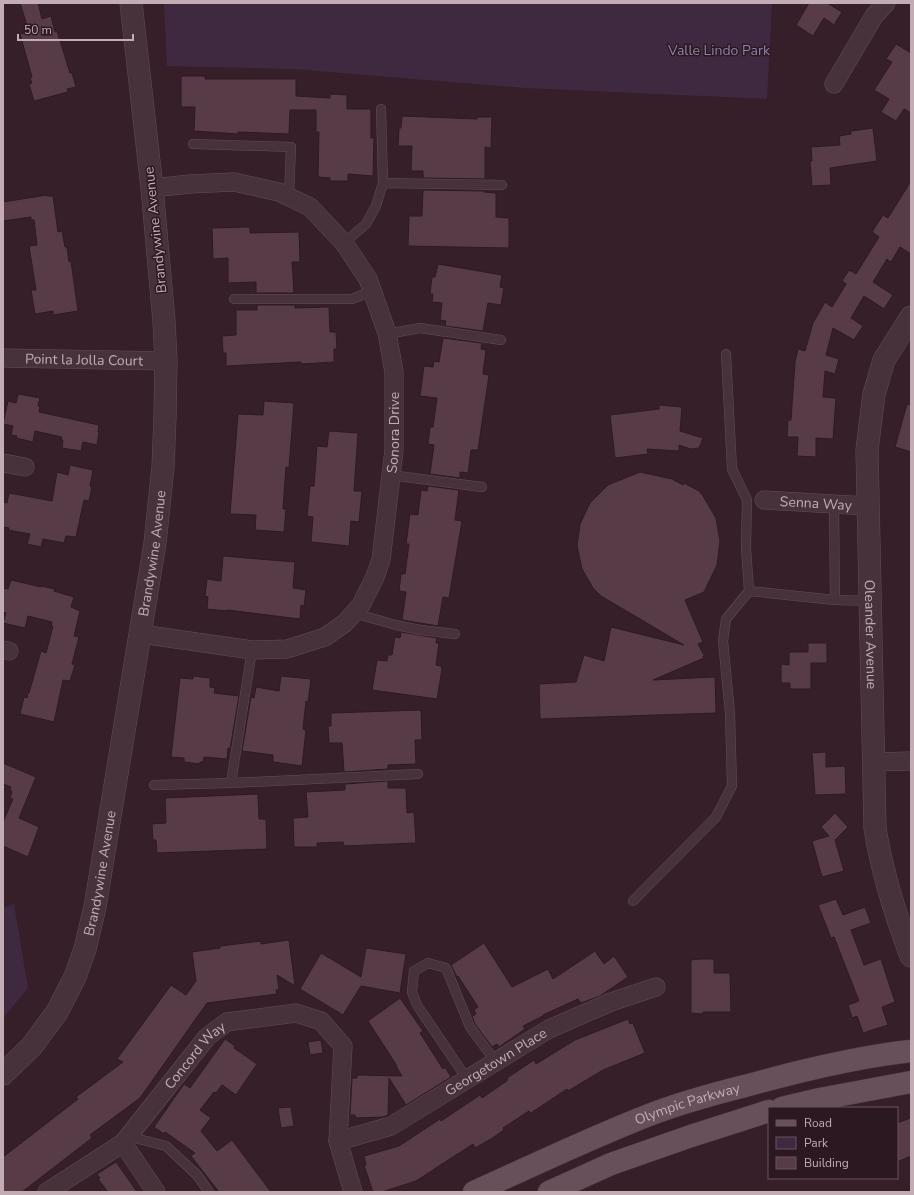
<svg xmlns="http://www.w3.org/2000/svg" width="914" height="1195" viewBox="0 0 914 1195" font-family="'Nunito Sans',sans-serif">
<rect width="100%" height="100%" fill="#371f29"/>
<path fill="#3f2941" d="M164,3H772L767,99L526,88L293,69L167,66Z
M14,904L28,988L3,1018V908Z"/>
<path fill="#573b47" stroke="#2e1a22" d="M20,3H38L42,19L51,16L55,32L57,31L70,73H72L76,87L67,89L68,92L34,101L29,84L32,83L30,78L32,77L20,34L29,32Z
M809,3H827L842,12L834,25L824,18L813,36L796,25Z
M896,44L911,53V113L904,109L896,121L881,112L889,99L874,90L892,62L886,59Z
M181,76H205V79H296V96L330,98V94L347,95V109H371V138H374L373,176L348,174V181H330V178L318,177L319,132H316V110H290L289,134L238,132V134L194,131L195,107H181Z
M402,116L477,119V117H492L491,148L485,147V179L423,178V171H411L412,146H398L399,128H401Z
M873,128L877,161L830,168L831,185L812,186L810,161H812L811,147L840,145L839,136L851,134V131Z
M911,181V254L900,247L891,262L887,259L873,282L893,295L884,309L864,296L851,318L863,326L854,340L833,328L826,355L839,359L835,374L825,371L823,397L836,398L833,439L816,438V457L797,456L798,437H787L788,420H791L795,362L798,349L805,351L813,323L825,302L832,307L846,284L842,281L849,270L856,274L879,237L872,232L883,215L888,218Z
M423,190L484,191V192L496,193V217L509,218V248L408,246L409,216H422Z
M47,195V196H53L58,232L62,231L65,247H67L69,262L71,261L78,311L53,315V311L35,314L31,290H36L29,246L37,245L34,220H31V217L3,221V202Z
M250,227V233L299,232L300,262H292L294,293H256V282L228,283V258L213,259L212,228Z
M438,264L502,275L500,287L504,288L501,305L488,303L483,331L445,326L446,321L440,320L442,303L432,302L433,294H430L432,277H435Z
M257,305H295V308L329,307L330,332H336L337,349H334V362L301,364V362L226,366V353H223L222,336L236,335V310H257Z
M443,338L482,343L481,349L486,350L483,374L489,375L478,450H471L468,473L460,472V478L430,474L434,445L428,444L430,427H433L437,398L420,396L424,366L433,367L434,361L439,362Z
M18,394L40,398L38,406L40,407L39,412L99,425L98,432H99L97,445L83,442L81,451L62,448L63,440H61L62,437L35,431L33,442L16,438L17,436L11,435L13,426L3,424L8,401L16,403Z
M264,401L294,403L289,468L286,467L283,509H286L284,532L255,530L256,515L230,514L238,414L263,415Z
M907,404L911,405V452L895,447Z
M659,405L682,407L680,431L703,438L699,448L691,449L679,445V451L647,449L648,454L615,458L610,415L659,409Z
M329,431L358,433L354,491H362L359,522L351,521L349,546L311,542L313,517L307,516L310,486H314L317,446L327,447Z
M70,465L93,470L90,486L92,487L89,501L84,500L76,537L66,536L64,543L43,539L41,547L27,544L30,534L8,530L9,528L3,527V502L7,503L9,493L52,501L57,472L68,475Z
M640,472L672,479L683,485L684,483L699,491L703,496L716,518L720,541L717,565L704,592L685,600L703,642L698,644L705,657L703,656L704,658L653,680L715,677L716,713L540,719L539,684L576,682L584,655L604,661L611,627L684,645L601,596L593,588L582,569L577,546L580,524L590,503L608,485Z
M428,486L459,490L455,520L462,521L449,598L443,597L438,626L402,620L406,592L399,591L401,574H405L409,544H406L410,514L418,515L421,490L427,491Z
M223,556L295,562L293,588L306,590L304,606L301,605L300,619L227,610V611L207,609L208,597L205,596L207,579L221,581Z
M11,580L41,587V586L55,589L54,591L74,597L71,607L80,611L74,636L79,637L72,664L75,665L70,681L63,680L54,722L20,714L24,697L27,698L28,692L29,693L41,651L46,653L53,626H51L52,622L28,616L25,628L3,623L6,613L3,612V588L8,589Z
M401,632L437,638L436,643H439L436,665L441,666L442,669L437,699L372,690L377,660L387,661L388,655H392L395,637L400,638Z
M808,643H827V663H811V689H790V683H781V664L789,665V652H808Z
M193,676L210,678V687L215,688L214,693L239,696L230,749L228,748L227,759L204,757L203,762H200V764L184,762V758L171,757L180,678L193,679Z
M281,676L311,679L308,702L306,701L303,729L306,730L302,766L273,762V755L242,751L251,697L254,698L256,687L279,691Z
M421,710L422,740H415L416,764L388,765V769L344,772L342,743H329L328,726H331V713Z
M826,752V767L845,766L846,794L815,795L812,753Z
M3,763L36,777L19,818L39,827L28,857L3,846V822L13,799L10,798L12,791L10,790L11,787L3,784Z
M388,781V788H406L407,813L414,812L416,843L344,846L343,842L317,843V847H294L293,818L308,817L306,792L345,790V784Z
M258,794L259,819H266L267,849L157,853L156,840H153L152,824L166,823L165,798Z
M835,813L848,827L835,840L844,871L822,877L812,841L829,836L821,827Z
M836,899L843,915L865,907L871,923L851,930L864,965L881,959L895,1002L882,1007L888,1025L863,1033L857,1016L852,1018L848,1005L859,1001L834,937L831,938L818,905Z
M289,940L295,986L277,975L279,989L276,990L277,994L207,1003L140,1098L90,1135L92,1138L22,1192H3V1157L78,1099L76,1097L123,1062L117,1059L171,985L186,995L196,981L192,952L220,948V946L261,941V944Z
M484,943L512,987L548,969L553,979L595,951L604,964L614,956L628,977L600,996L581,1003L578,999L543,1015V1016L523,1026L525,1029L499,1047L497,1044L492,1047L475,1024L472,1016L476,1014L474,1010L478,1007L458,976L457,977L451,965Z
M366,948L406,954L400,993L361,986L343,1015L300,989L321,953L361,977Z
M699,959H714V973H730L731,1012H703V1014L691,1013V960Z
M400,998L423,1031L420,1033L443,1069L445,1067L451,1077L406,1105L389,1078L388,1115L383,1117L356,1118L355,1115H350L352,1078H357V1075L402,1076L396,1066H397L368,1021Z
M628,1019L630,1024L633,1023L645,1053L603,1070L568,1091L567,1089L531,1113L529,1111L503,1128L504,1130L491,1139L475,1148L473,1144L416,1181L382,1192H373L364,1165H366L364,1156L399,1146L440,1119L441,1121L480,1095L482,1098L508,1080L507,1078L534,1060L536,1064L575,1040Z
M225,1039L235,1046L234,1048L257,1064L236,1095L222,1085L216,1093L214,1092L200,1110L211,1118L201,1131L217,1151L232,1140L271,1192H219L191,1156L195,1153L165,1132L164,1134L154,1127L184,1084L190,1088Z
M321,1040L323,1053L310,1055L308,1042Z
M291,1107L294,1126L281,1128L278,1108Z
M911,1118V1156L897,1162V1123Z
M116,1162L131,1183L137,1192H108L98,1179L100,1178L97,1174Z"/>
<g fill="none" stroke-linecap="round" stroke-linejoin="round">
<defs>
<path id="service" d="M193,144L291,147L289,196
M383,183L502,185
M344,243L366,224L376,206L383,183L381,109
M234,299H352L372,291
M387,334L420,328L501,340
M726,354L732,469L747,500L746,548L749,591L835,600L870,601
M390,475L482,487
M834,504L835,600
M353,613L396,625L420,630L455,634
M231,783L252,650
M154,785L231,783L418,774
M633,901L716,817L732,786L730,713L723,641L726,619L749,591
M467,1079L417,1005L412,992L414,971L428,963L446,968L470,1027L495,1061
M127,1136L166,1146L197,1175L209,1192"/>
<g id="minor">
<path d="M834,84L874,16L886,3"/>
<path id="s1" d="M3,358L166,361"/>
<path d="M3,463L25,467"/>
<path id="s2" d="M764,500L868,506"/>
<path id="s3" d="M141,634L252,650L287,649L325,637L345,623L361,605L375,577L381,560L394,450V372L387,333L368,279L344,243L310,207L279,192L234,182L190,184L152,188"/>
<path d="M3,650L9,651"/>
<path d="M873,762L911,761"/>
<path id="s4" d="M338,1141L391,1126L549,1029L611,1002L656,987"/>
<path d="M123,1143L156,1192"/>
<path id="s5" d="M47,1192L123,1143L207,1037L227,1022L296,1013L321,1021L343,1046L338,1141L353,1192"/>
</g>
<g id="tertiary">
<path id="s6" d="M911,317L884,360L874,394L867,450L875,828C882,872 895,914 911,956"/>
<path id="s7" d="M3,1074L32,1046L57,1012L75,977L85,949L95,907L155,543L163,467L165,417L166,361L164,321L152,188L131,3"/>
</g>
<g id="primary">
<path d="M782,1108L820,1099L911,1082"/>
<path id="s8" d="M474,1192C532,1166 590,1138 649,1115C680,1103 713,1094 745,1086C799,1071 855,1057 911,1051"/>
<path d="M549,1192L611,1164L691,1136L769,1111"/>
</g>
</defs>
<use href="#service" stroke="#624d55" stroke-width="10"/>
<use href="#minor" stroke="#624d55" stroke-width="19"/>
<use href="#tertiary" stroke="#624d55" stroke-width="23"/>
<use href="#primary" stroke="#513c44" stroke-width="23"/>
<use href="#service" stroke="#47323b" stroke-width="9"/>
<use href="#minor" stroke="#47323b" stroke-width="18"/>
<use href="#tertiary" stroke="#47323b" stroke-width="22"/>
<use href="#primary" stroke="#68505a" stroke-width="22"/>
</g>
<g text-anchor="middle" stroke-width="3" stroke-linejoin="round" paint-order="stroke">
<g font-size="14" fill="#8c82aa" stroke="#2c1820">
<text x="719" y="55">Valle Lindo Park</text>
</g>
<g font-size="14" fill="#c4acb5" stroke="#2c1820">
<text transform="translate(155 230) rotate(-96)" y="5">Brandywine Avenue</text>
<text dy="5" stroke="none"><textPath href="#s1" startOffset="81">Point la Jolla Court</textPath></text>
<text dy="5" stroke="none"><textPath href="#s3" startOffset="413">Sonora Drive</textPath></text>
<text dy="5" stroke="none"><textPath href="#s2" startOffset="52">Senna Way</textPath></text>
<text dy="5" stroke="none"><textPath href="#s7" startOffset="553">Brandywine Avenue</textPath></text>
<text dy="5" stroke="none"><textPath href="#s6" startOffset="327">Oleander Avenue</textPath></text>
<text dy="5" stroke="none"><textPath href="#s7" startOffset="229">Brandywine Avenue</textPath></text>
<text dy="5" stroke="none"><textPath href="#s5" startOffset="204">Concord Way</textPath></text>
<text dy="5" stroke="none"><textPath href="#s4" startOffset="178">Georgetown Place</textPath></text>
<text dy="5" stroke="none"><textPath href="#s8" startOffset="231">Olympic Parkway</textPath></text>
</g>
</g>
<rect width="914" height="1195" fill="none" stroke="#c4acb5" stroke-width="8"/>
<rect x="768" y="1107" width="130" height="72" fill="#2c1820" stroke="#69535c"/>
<rect x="776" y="1120" width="20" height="6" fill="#68505a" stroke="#69535c"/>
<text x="804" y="1127" font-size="12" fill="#c4acb5">Road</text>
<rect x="776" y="1137" width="20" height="12" fill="#3f2941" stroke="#69535c"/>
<text x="804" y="1147" font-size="12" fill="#c4acb5">Park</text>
<rect x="776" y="1157" width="20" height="12" fill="#573b47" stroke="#69535c"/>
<text x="804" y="1167" font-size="12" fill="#c4acb5">Building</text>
<path d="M18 34v6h115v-6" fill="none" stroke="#c4acb5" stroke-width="2"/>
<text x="24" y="34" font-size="12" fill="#c4acb5" stroke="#2c1820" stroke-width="3" paint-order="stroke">50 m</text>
</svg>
